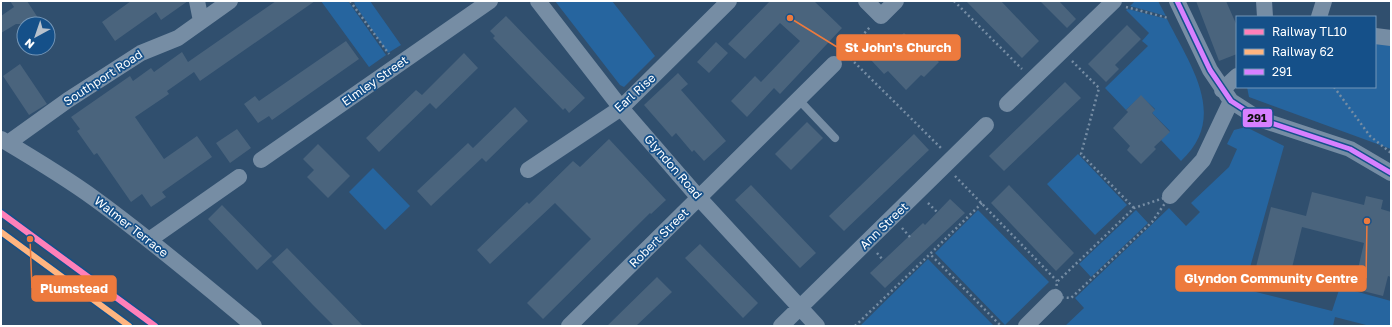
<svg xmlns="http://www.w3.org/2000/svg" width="1392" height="327" viewBox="0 0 1392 327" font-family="'Golos Text',sans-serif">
<rect width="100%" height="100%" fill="#304f6e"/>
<path fill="#26659f" d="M321,1H348L386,55L369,67Z
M354,1H370L401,45L388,53L355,5Z
M555,1H612L655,56L624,87L620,85Z
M1135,1H1158L1166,16L1130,6Z
M1128,9L1167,19C1190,65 1229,117 1181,161L1161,140L1170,131L1152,113L1155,109L1141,96L1126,110L1105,88L1148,46L1142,41L1149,33L1126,10Z
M1375,42L1391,45V149L1249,97L1247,87H1375Z
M1246,127L1284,146L1244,289L1332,311L1340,287L1391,301V326H1370L1335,317L1333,326H1065L1084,308L1075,298L1169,208L1186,226L1200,212L1191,203L1229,167L1237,149L1227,144L1234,130Z
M1078,154L1127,205L1095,235L1047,184Z
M373,168L410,206L385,230L349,192Z
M978,210L1049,282L1005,325L935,253Z
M1136,210L1148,223L1091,277L1079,264Z
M928,259L994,326H860Z"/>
<path fill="#4a647d" d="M10,1H27L42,24H16L1,33V16L14,7Z
M131,1H188L161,20L156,12L115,41L102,22Z
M276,1H315L200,81L194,72L167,91L169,94L135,117L164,159L197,136L212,157L162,192L166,197L151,207L142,194L131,202L97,153L94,155L77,131L80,129L71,117L130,76L133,81L151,68L154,72L182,52L188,62Z
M770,1H814L842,28L780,94L774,88L747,117L731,101L755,76L761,82L800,41L780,23L745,59L728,44Z
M966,1H1001L1039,41L1022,58Z
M1040,1H1059L1076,19L1067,28Z
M1196,1H1226L1237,26V54L1219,61Z
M506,16L585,98L569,113L565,108L563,110L493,38L495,36L490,31Z
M1127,25L1141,39L1115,65L1119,69L1106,82L1088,64Z
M904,33L922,51L925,48L939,62L924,77L921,75L906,90L888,71L884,74L871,60L886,45L888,48Z
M346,41L359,59L272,120L269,116L258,123L244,104L255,96L259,101Z
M716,42L728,53L709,73L697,62Z
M464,53L478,68L436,109L430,103L379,152L366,138L416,90L422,95Z
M20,64L47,104L29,115L3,76Z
M678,73L688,84L681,90L726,141L704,161L694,150L692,152L676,133L672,137L644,105Z
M1065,82L1081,98L1004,171L989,156Z
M1141,95L1155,110L1152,113L1170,132L1154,147L1156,149L1141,164L1127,150L1130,146L1113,128L1128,112L1126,110Z
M515,107L528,121L486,162L482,158L431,206L417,191L468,143L473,148Z
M807,122L823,138L791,170L775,154Z
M237,129L251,148L230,163L216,143Z
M914,134L929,150L844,231L829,216Z
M609,139L666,200L651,214L650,213L543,319L527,303L591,239L555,203L490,264L477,250L527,202L529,204L573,161L580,167Z
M318,144L350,176L328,198L307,177L314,170L303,159Z
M751,185L816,253L800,268L735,200Z
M1009,185L1074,253L1056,271L991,203Z
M1312,192L1364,205L1366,196L1383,200L1381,209L1391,212V277L1388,276L1383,296L1359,290L1364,270L1358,269L1364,243L1302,227L1288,284L1254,275L1271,207L1306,216Z
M950,199L965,213L885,288L870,273L923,223L925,225Z
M222,205L272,256L257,270L208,219Z
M700,244L758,303L743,318L685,258Z
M287,248L337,299L363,326H334L313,305L272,262Z
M657,277L672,292L636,326H607Z"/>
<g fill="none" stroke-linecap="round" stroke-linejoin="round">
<path stroke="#768da4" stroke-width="2.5" stroke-dasharray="2 3" stroke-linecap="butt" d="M350,1L389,54
M954,1L1022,69
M1126,7L1168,18
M844,55L871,26
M847,55L942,149
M1072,61L1099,88L1081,154L1134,208
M1334,87L1370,136L1391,153
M955,176L1057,281
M1170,196L1152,222L1071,298L1055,297L1057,282L1134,208Z
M928,203L937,212
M982,203L930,254L1001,326
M902,228L910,237
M877,253L883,260
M855,326L930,254"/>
<path stroke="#768da4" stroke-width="8" d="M799,100L835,138"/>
<path stroke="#768da4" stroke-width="16" d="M197,1L201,21
M538,1L621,108L699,198L817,326
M866,1L881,16L896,1
M1177,1L1210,70L1231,101L1259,119L1350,149L1391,173
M1264,1L1265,17
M1319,17L1324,1
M1375,36L1391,38
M1222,90L1237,76
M1007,104L1114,1
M1,139C33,158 65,177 95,199C150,239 202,283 254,326
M8,143L68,100L141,53L178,38L230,1
M261,160L490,1
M528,170L621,108L729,1
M1170,196L1203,160L1231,101
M149,240L239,177
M569,326L834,64
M781,326L986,125
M1026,326L1055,297"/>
<defs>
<path id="bus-1" d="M1177,1L1210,70L1231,101L1259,119L1350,149L1391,173"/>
</defs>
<use href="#bus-1" stroke="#155089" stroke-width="8"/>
<use href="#bus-1" stroke="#d880ff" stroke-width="5"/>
<defs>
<path id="rail-1" d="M1,213L155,326"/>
<path id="rail-2" d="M1,232L129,326"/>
</defs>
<use href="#rail-1" stroke="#155089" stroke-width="9"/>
<use href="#rail-2" stroke="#155089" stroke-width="9"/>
<use href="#rail-1" stroke="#ff80b9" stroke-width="6"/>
<use href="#rail-2" stroke="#ffb580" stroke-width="6"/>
</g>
<g text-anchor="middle" stroke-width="3.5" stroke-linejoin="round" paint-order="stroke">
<g font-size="12" fill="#fff" stroke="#155089">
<text transform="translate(103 78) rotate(-33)" y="4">Southport Road</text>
<text transform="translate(375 81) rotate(-35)" y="4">Elmley Street</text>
<text transform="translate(635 93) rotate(-42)" y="4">Earl Rise</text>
<text transform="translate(673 167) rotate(49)" y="4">Glyndon Road</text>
<text transform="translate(884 226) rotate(-44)" y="4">Ann Street</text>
<text transform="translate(131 227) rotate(38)" y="4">Walmer Terrace</text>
<text transform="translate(659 238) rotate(-45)" y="4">Robert Street</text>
</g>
</g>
<path fill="none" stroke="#ed7a3d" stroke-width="1.5" d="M790 18L837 47M1367 221L1366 278M30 239L32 288"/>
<g fill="#ed7a3d" stroke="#155089" stroke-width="1.5">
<circle cx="790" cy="18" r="4"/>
<circle cx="1367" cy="221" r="4"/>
<circle cx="30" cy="239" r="4"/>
</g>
<g fill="#ed7a3d" stroke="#ed7a3d" stroke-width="1.5">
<rect x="837" y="35" width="123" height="25" rx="4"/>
<rect x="1176" y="266" width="190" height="25" rx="4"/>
<rect x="32" y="276" width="84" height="25" rx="4"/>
</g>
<g font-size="13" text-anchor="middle" font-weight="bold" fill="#fff">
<text x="898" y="52">St John's Church</text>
<text x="1271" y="283">Glyndon Community Centre</text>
<text x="74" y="293">Plumstead</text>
</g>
<rect stroke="#155089" stroke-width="1.5" x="1242" y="108" width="31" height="20" rx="4" fill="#d880ff"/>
<g font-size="11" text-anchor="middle" font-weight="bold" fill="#111">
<text x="1257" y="122">291</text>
</g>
<rect width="1392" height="327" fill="none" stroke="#ffffff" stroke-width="4"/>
<rect x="1236" y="16" width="140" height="72" fill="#155089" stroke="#7396b8"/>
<rect x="1244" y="29" width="20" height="6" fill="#ff80b9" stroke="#7396b8"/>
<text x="1272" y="36" font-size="12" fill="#ffffff">Railway TL10</text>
<rect x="1244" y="49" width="20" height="6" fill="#ffb580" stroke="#7396b8"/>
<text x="1272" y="56" font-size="12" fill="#ffffff">Railway 62</text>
<rect x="1244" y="69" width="20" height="6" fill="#d880ff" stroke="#7396b8"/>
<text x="1272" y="76" font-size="12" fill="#ffffff">291</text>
<g transform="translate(36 36) rotate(220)"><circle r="19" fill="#155089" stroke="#7396b8"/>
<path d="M0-3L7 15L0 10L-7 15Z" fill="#b7c1cc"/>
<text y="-6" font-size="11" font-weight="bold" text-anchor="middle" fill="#ffffff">N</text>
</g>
</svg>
